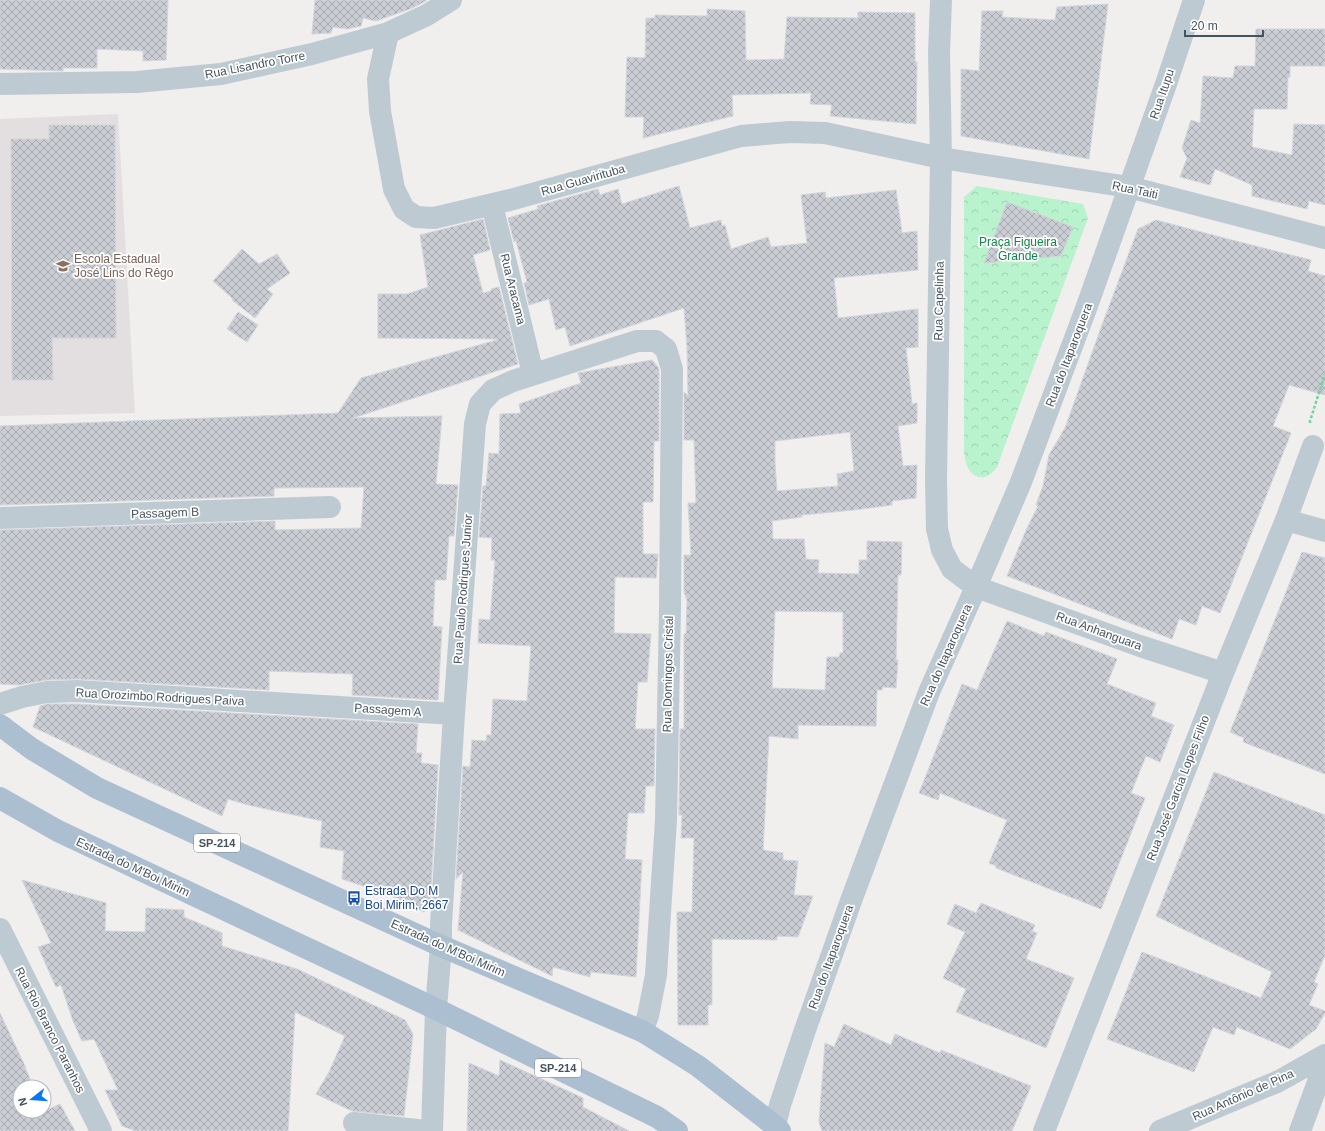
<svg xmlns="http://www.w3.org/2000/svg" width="1325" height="1131" viewBox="0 0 1325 1131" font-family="Helvetica,sans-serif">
<defs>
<pattern id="forest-crowns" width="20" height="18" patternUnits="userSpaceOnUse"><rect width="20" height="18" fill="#b8f3cd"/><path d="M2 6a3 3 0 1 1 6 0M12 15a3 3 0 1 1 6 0" fill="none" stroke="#a0d2b2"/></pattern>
<pattern id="building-cross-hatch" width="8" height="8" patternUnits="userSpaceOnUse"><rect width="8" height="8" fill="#caced4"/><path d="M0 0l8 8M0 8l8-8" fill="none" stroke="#a6aaaf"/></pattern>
</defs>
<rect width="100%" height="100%" fill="#f1eeee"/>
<path fill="#e3dfe0" d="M118,114L135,413L0,416V119Z"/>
<path fill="url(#forest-crowns)" d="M977,186L1083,204L1088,218L997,467C990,478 978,482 969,470C966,465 965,458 964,452V197Z"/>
<path fill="url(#building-cross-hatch)" stroke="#d2d5db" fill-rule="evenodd" d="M0,0H168L166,60L143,61V51L97,49V68H63V71L0,69Z
M315,0H426V1L410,9L376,21L363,18L361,26L347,29L333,27L331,33L312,34Z
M1108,4L1089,159L961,136V69L979,71L982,11H1003L1002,17L1055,20L1057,7Z
M707,9L745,11L746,60L784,59L787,17L858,18V12L915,13V62H917L916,124L830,116L832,105L810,104L811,93L732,95L733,116L643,138L644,117H625L627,57L645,58L646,18H655V15L707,16Z
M1256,29H1325V66H1290V77H1288L1287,109H1254L1252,147L1292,155L1294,124L1325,125V205L1309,201L1307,209L1252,196V185L1215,169L1210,185L1180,177L1187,158L1182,148L1191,120L1200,123L1203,76L1233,78L1235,66H1255Z
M49,125H115L116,338H52L53,380H12L11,139H49Z
M679,186L690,228L721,220L722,226L725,225L731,249L768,237L771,247L807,243L801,195L825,192L826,198L896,190L902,233L917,231L918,270L834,278L838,318L918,309V347L906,348L912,404L917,403V423L898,426L903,466L917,465L916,498L892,501V505L854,510L802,515V517L772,521L773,539H804L806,559L819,560L818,573L859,574V560H867V541L902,542L901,575H898L896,660H898L896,688L883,687L882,690H877L876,726L798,725V739L769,736L763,850L783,853V860L798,861L794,895L813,896L798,937L777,936V940L712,939V1005H708V1025H678L677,912H692L694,838H681L682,815H679L680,729H684V634H686L687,600L684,592V555H691L688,503H696L694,440H684V392L688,396L687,347L684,308L570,346L565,327L556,330L549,299L529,305L524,283L527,282L516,241L514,242L508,218L538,209L537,206L598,189L600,195L618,189L622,204ZM850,432L854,471L837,474L838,486L777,491L775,463V441ZM775,611L843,612V653H840L839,657H827L825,690L772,688Z
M1007,202L1073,227L1061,256L984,263Z
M483,219L490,250L473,255L483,293L491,291V289L499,287L518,364L353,418L442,416L436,484L458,485L454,536H449L446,580H435L433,626L442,627L438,700L352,695L353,674L269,671V690L78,679L46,680L19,685L0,684V530L275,521V530L361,528L364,487L274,488V496L0,505V426L338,413L361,378L497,340V339L378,338V294H407L428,287L420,235Z
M1156,220L1224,238L1311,260L1308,271L1325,276V395L1289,385L1273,426L1291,433L1220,613L1202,606L1196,625L1179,619L1172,639L1007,576L1027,528L1038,506L1036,505L1043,486L1049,455L1065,428L1102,325L1138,229Z
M242,249L259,264L277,254L290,273L267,289L273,294L255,318L232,300L233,299L213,281Z
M238,312L258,325L247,342L227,329Z
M652,360L658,367L659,371V441H654L653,502H643V554H658L656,578L615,577L614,633L651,634L647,682H638L635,729H655L654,786H646L644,813H628L625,859L642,860L636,977L591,972L590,977L553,967L552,976L458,930L463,872L456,879L463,766L470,767L472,740L486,741L487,735H491L493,699L527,701L531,646L478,643L479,619L490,620L495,560H491L492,538L479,537L483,486H486L489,453L499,454L500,414L521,413L519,404L581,383L578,373Z
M1302,552L1325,558V774L1243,742L1244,738L1230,732Z
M1007,621L1044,636L1046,632L1117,659L1107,684L1156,703L1151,716L1174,725L1160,762L1146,756L1131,793L1145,798L1101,909L996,868V866L989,863L1007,820L940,793L938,800L919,793L962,684L977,690Z
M48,704H77L418,724L416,753H422L421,763L438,765L430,906L424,912L387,894L342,879L344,851L320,847L322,821L248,805L228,799L222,816L33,727L40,706Z
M1214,772L1325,815V955L1314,982L1318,984L1309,1005L1325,1011V1013L1316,1029L1290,1049L1237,1027L1234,1035L1213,1027L1194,1072L1107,1039L1142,952L1261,998L1272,972L1156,916Z
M22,880L106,903L105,931L145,932L146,908L184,910V917L222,933V946L297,969L405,1020L413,1034L404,1116L352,1111L316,1094L329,1072L345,1036L295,1012L288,1131H136L122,1126L105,1090H118L94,1039L82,1041L73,1021L61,985L56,987L38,947L51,943Z
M981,903L1035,925L1032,931L1037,933L1026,959L1074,978L1046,1048L956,1012L966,989L943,978L965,932L947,924L955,904L976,913Z
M0,1013L26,1068H25L34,1087H20V1111H44V1108L45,1111L60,1104L75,1131H0Z
M844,1024L891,1045L895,1034L940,1053L941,1050L1031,1086L1012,1131H822L819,1122L825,1043L834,1047Z
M500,1060L583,1098V1107L629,1131H467L469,1063L499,1076Z"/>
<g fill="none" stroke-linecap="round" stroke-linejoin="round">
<path stroke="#6dd59e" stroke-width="2.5" stroke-dasharray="3 2" stroke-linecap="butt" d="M1310,423V421L1325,374"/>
<path stroke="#becad2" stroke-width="22" d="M941,0L939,53L941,158L936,480L937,529L942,550L952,569L976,587L1140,646L1223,673
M388,33L378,79L380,111L394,189L404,209L416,217L434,218L510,200L741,136L790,132L825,133L941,158L1129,187L1325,238
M0,84L137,82L221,74L312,54L388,33L427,15L451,0
M492,205L533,374
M0,518L330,507
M1286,520L1325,531
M0,704L22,697L47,692L77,691L454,714
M0,929L101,1131
M354,1123L426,1131
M775,1126L780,1105L804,1033L852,898L929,692L976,587L1021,482L1087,306L1166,84L1194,0
M432,1131L436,1009L441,946V924L454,714L475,424L480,404L493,390L513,381L637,341H656L666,349L672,369L670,609L666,820L656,975L648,1016L642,1031
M1044,1131L1223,673L1286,520L1313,446
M1160,1131L1279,1081L1325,1055
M1300,1131L1325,1063"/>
<path stroke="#abbfd0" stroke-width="22" d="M0,725L32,749L97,788L441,946L642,1031L698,1066L775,1126L780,1131
M0,798L58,831L436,1009L657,1117L677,1131"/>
</g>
<defs>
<symbol id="school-bare" viewBox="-9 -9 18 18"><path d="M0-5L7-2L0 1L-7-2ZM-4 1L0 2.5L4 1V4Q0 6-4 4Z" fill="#8d6e63" stroke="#fff" stroke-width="2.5" paint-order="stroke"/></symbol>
<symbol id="bus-bare" viewBox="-9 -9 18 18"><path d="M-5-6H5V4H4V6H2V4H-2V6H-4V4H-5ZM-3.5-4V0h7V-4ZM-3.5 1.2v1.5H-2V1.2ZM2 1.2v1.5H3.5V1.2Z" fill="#1a4fb4" stroke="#fff" stroke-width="2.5" paint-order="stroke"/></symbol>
</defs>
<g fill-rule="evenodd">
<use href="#school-bare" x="53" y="256" width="20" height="20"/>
<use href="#bus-bare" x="344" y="888" width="20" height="20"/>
</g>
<g text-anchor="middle" stroke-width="3.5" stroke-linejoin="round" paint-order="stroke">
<g fill="#fff" stroke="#7d878e" stroke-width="1">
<rect x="194" y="834" width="46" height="18" rx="3"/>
<rect x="535" y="1059" width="46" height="18" rx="3"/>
</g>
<g font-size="11" font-weight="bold" fill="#45535e">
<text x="217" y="847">SP-214</text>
<text x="558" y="1072">SP-214</text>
</g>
<g font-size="12" fill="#45535e" stroke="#fff">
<text transform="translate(255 65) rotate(-11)" y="4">Rua Lisandro Torre</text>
<text transform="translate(1162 94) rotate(-71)" y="4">Rua Itupu</text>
<text transform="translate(583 180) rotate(-16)" y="4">Rua Guavirituba</text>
<text transform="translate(1135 190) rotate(12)" y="4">Rua Taiti</text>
<text transform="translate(513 289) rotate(76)" y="4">Rua Aracama</text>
<text transform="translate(939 301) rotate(-89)" y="4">Rua Capelinha</text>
<text transform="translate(1069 355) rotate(-69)" y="4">Rua do Itaparoquera</text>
<text transform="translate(165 513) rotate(-2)" y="4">Passagem B</text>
<text transform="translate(463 589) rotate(-86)" y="4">Rua Paulo Rodrigues Junior</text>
<text transform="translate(1099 631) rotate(20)" y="4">Rua Anhanguara</text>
<text transform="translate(946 655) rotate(-66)" y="4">Rua do Itaparoquera</text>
<text transform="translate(668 674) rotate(-89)" y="4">Rua Domingos Cristal</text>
<text transform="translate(160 697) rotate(3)" y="4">Rua Orozimbo Rodrigues Paiva</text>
<text transform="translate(388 710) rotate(4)" y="4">Passagem A</text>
<text transform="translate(1178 788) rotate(-69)" y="4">Rua José Garcia Lopes Filho</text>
<text transform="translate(133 867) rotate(25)" y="4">Estrada do M'Boi Mirim</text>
<text transform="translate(448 948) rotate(24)" y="4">Estrada do M'Boi Mirim</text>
<text transform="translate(831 957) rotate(-70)" y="4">Rua do Itaparoquera</text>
<text transform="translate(50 1030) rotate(63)" y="4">Rua Rio Branco Paranhos</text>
<text transform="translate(1243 1095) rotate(-24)" y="4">Rua Antônio de Pina</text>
</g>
<g font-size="12" fill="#0e8746" stroke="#fff">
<text x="1018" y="246">Praça Figueira<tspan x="1018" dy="14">Grande</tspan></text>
</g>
<g font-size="12" fill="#785e54" stroke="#fff" text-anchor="start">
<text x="74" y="263">Escola Estadual<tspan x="74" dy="14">José Lins do Rêgo</tspan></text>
</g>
<g font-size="12" fill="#164399" stroke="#fff" text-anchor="start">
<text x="365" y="895">Estrada Do M<tspan x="365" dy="14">Boi Mirim, 2667</tspan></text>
</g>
</g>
<g transform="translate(32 1099) rotate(253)"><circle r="19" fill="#ffffff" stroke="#b5babf"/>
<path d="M0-3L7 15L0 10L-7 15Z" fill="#0777f3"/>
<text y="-6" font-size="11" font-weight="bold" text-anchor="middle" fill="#45535e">N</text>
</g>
<path d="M1185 30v6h78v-6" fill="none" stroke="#45535e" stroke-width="2"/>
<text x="1191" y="30" font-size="12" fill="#45535e" stroke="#ffffff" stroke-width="3" paint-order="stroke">20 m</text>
</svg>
